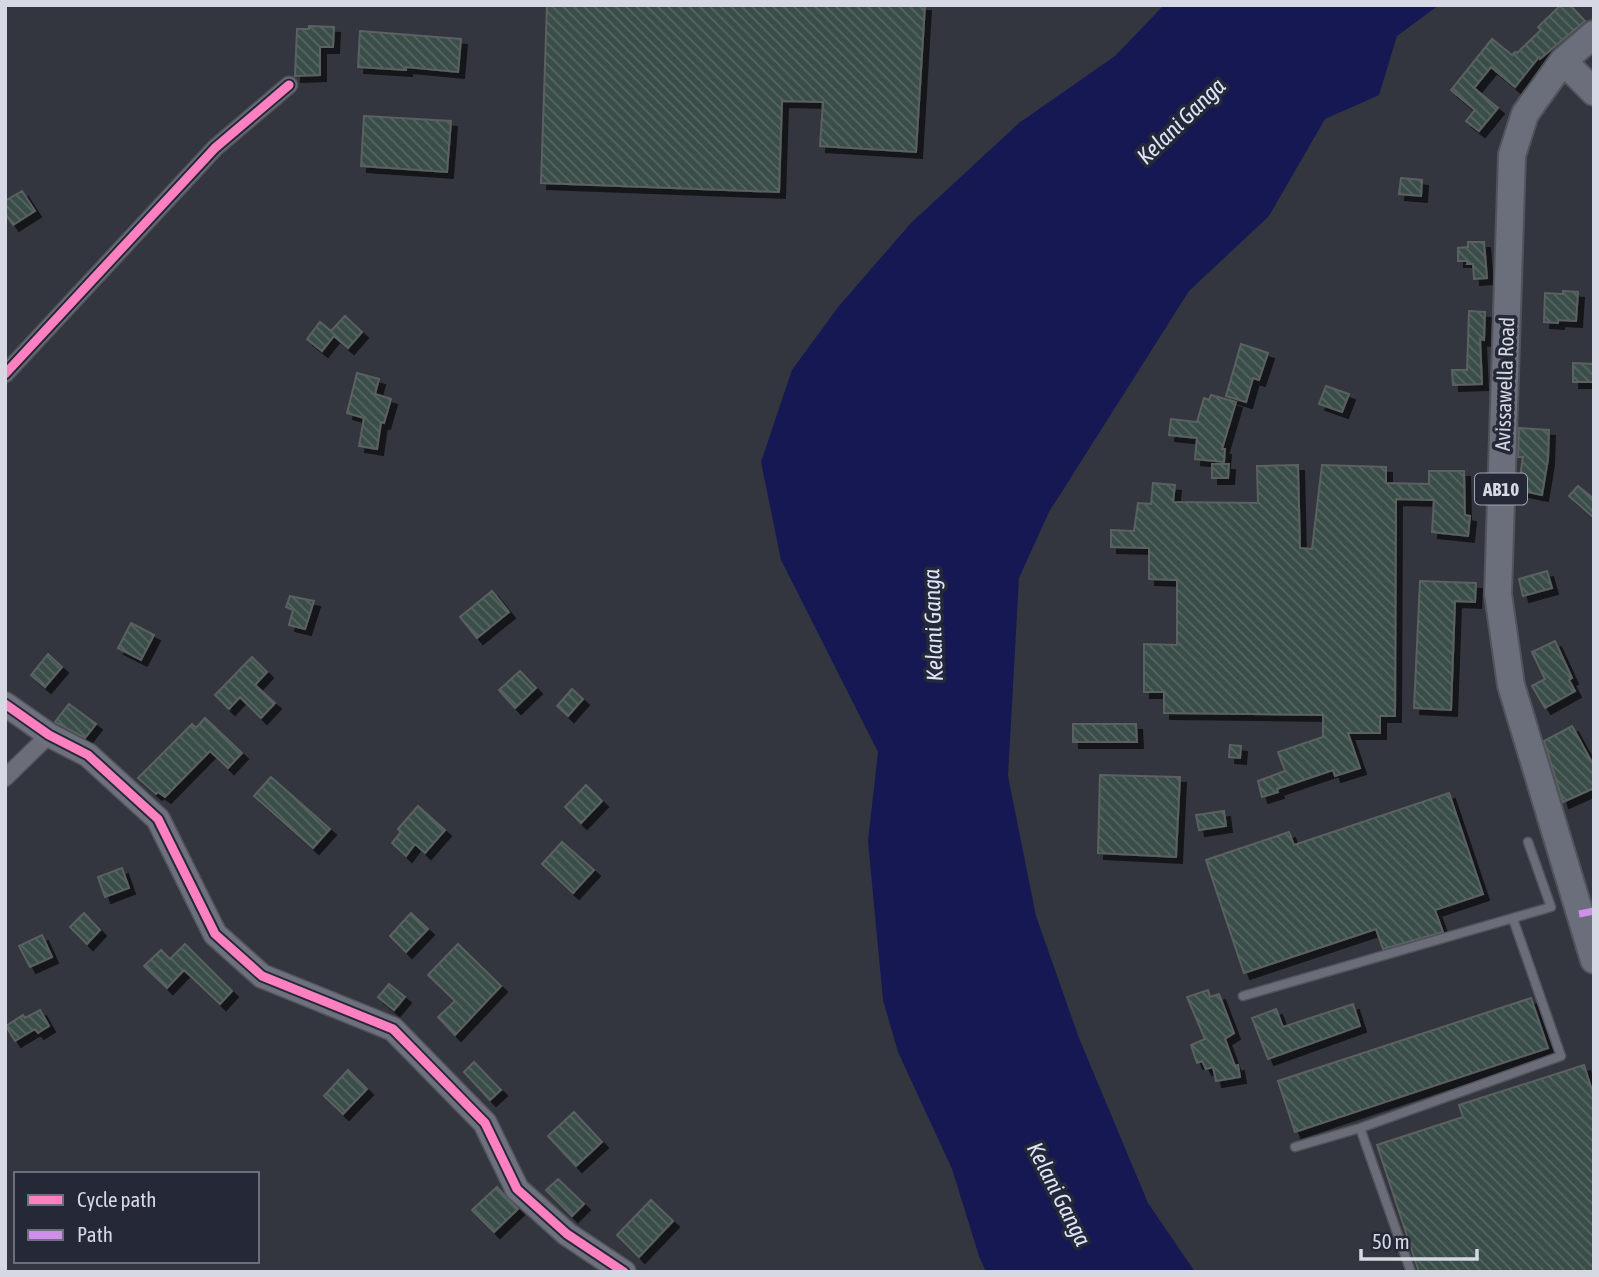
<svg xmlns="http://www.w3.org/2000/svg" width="1599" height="1277" viewBox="0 0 1599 1277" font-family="'Asap Condensed',sans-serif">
<defs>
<pattern id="building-back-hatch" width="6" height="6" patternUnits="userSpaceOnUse" patternTransform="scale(1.75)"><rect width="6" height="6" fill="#3a4e48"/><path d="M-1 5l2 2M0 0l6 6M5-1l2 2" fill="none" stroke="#566762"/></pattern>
<filter id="shadow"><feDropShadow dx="6" dy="6" stdDeviation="0" flood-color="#0009"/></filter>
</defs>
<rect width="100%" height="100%" fill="#33363e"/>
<path fill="#161854" d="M1164,5H1439L1397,36L1379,95L1325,119L1269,216L1189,291L1049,512L1019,578L1008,776L1036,916L1079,1038L1148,1203L1195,1272H986L979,1256L952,1169L898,1052L883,1000L868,841L878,752L781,560L761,462L792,370L839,306L911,223L1019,123L1115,56Z"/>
<path fill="url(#building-back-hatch)" stroke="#5b6061" stroke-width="2" filter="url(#shadow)" d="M547,5H925L916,152L820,146L823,102L782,101L779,192L541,183Z
M1561,5H1570L1585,21L1540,59L1539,57L1515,87L1491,67L1474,88L1498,108L1479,131L1466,121L1475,110L1451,90L1492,39L1512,55L1515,52L1517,53L1541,30L1538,27Z
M309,26L334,27L333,47H320V75L295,76L297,29H309Z
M360,31L461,39L458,72L406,67V70L358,67Z
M364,116L451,121L447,172L361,166Z
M1401,178L1422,180L1421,196L1399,194Z
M22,191L35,211L13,225L5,213V201Z
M1468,242H1484L1487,278L1474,279L1473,264H1467L1468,261H1458V248L1468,247Z
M1563,291L1578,292L1576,321L1558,320V323L1544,322L1545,293L1563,294Z
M1469,311L1485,312L1484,340L1480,339L1482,384L1453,385L1452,370H1467Z
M345,316L362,332L348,348L334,336L322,351L307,339L320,322L331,331Z
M1241,344L1268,353L1259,380L1253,378L1246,402L1226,396Z
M1573,363L1594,364V382H1573Z
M357,373L379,379L375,394L391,399L384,423L381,422L377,449L359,446L364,418L347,413Z
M1326,386L1349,394L1342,412L1319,404Z
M1211,395L1236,402L1222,449H1225L1224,462L1195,459L1197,438L1169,435L1171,419L1197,422L1204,398L1209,400Z
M1519,428L1549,430L1548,459L1542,495L1518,490L1523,457H1518Z
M1212,464H1229L1228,478H1212Z
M1298,465L1300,548L1312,549L1322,465L1386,467V483L1429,484V471H1464L1465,515L1470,516L1468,536L1432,532L1434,500L1396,499L1395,716H1380V733H1348L1360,768L1335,776L1333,770L1277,789L1278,792L1262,797L1258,781L1285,771L1278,752L1323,737V715L1164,713V692H1144V644L1177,645V580L1149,579V548L1111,547V530L1134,531L1138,503L1151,504L1153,483L1175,485L1173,502L1258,503L1257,466Z
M1578,486L1594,499V518L1569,496Z
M1547,571L1552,588L1523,596L1519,579Z
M1420,581L1476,583L1475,602L1455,601L1451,710L1414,708Z
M492,591L509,612L477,638L460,617Z
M290,596L314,601L305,629L289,625L293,610L286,607Z
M131,623L154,635L141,660L118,648Z
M1555,641L1572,678L1569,680L1575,691L1545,708L1532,686L1545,679L1532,652Z
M48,654L62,667L45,687L31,675Z
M252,657L267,672L255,685L275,703L261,718L240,697L229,709L215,695Z
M520,671L536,688L515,708L499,690Z
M572,689L583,699L568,716L557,706Z
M69,704L96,724L85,738L55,722Z
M205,718L242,753L228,768L210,751L165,797L158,792L156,794L138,778L192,724L196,728Z
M1073,724H1136L1137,742H1073Z
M1572,726L1594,766V788L1563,802L1544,741Z
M1230,745L1241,746L1240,758L1229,757Z
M1100,775L1180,777L1176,857L1098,853Z
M271,777L330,829L313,848L254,796Z
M586,785L602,801L581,823L565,807Z
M1449,793L1483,894L1435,910L1443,932L1383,949L1376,929L1244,973L1206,860L1289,832L1294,845Z
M418,806L445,830L425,853L415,844L406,856L392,843L401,832L398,829Z
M1224,811L1226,826L1199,830L1196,815Z
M562,842L594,870L573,893L542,864Z
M122,868L129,888L105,897L98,877Z
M84,913L100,930L87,944L70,927Z
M411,913L428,929L406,952L390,936Z
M42,935L52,957L30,967L19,946Z
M185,944L232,991L220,1004L184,970L167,988L144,966L161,950L170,959Z
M458,944L501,986L455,1035L438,1017L455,1001L428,975Z
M389,984L405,997L394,1010L378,997Z
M1208,990L1210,997L1219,994L1234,1033L1225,1039L1235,1066L1238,1065L1240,1077L1216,1081L1213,1067L1206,1069L1202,1061L1197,1063L1191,1045L1205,1039L1187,997Z
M1531,998L1548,1048L1295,1132L1278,1081Z
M1353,1004L1360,1026L1268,1059L1252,1018L1276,1009L1283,1027Z
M40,1010L49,1026L38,1033L35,1029L15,1041L6,1026L23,1015L25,1018Z
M474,1062L501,1090L490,1100L464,1072Z
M1584,1065L1594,1097V1272H1419L1377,1145L1463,1117L1459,1105Z
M348,1070L367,1089L343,1114L324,1096Z
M574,1112L602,1142L576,1166L548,1136Z
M558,1179L584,1204L572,1216L546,1190Z
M497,1187L518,1209L494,1232L472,1210Z
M651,1200L673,1221L639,1257L617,1235Z"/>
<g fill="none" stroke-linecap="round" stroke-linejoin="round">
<defs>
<path id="lane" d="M1243,996L1551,907L1528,842
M1360,1128L1411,1272
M1295,1147L1360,1128L1561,1056L1513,919"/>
<path id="street" d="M5,374L215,148L289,85
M5,778L49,735"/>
<path id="secondary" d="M5,704L49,735L88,755L158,819L215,934L262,976L393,1029L485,1123L517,1189L567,1234L624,1272"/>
<path id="primary" d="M1594,34L1563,61L1525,114L1512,155L1498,594L1511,685L1594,960
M1563,61L1594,92"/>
</defs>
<use href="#lane" stroke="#51545b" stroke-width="11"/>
<use href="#street" stroke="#51545b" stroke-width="19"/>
<use href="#secondary" stroke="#51545b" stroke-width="26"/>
<use href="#primary" stroke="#51545b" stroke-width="30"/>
<use href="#lane" stroke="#6b6e79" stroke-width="8"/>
<use href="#street" stroke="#6b6e79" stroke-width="16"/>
<use href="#secondary" stroke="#6e717d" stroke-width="23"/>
<use href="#primary" stroke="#6b6f7b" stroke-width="26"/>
<path stroke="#ce8fe9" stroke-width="7" stroke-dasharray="14 7" stroke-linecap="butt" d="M1579,914L1594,911"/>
<defs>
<path id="cycleway" d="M5,374L215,148L289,85
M5,704L49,735L88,755L158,819L215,934L262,976L393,1029L485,1123L517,1189L567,1234L624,1272"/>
</defs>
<use href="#cycleway" stroke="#252937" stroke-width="13"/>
<use href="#cycleway" stroke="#ff80c0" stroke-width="9"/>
</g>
<g text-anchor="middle" stroke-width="7" stroke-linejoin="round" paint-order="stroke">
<rect fill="#252937" stroke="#a1a4af" stroke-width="2" x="1475" y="473.5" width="52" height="31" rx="5"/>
<g font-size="19" font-weight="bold" fill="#d6d9e3">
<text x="1501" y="496">AB10</text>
</g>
<g font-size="21" fill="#d6d9e3" stroke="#252937">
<text transform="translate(1505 384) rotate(-88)" y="7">Avissawella Road</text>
</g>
<g font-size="23" font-style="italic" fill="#dde3f8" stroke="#252937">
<text transform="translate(1181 121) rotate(-44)" y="8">Kelani Ganga</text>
<text transform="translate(933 625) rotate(-92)" y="8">Kelani Ganga</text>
<text transform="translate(1059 1194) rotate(63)" y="8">Kelani Ganga</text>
</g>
</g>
<rect width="1599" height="1277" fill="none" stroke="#d6d9e3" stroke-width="14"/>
<rect x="14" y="1172" width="245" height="91" fill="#252937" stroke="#6c6f7c" stroke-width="2"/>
<rect x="28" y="1195" width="35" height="10" fill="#ff80c0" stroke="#6c6f7c" stroke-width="2"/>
<text x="77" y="1207" font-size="21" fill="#d6d9e3">Cycle path</text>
<rect x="28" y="1230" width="35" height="10" fill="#ce8fe9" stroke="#6c6f7c" stroke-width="2"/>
<text x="77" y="1242" font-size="21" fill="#d6d9e3">Path</text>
<path d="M1361 1249v10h116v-10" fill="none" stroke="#d6d9e3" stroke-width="3.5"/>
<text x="1372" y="1249" font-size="21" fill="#d6d9e3" stroke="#252937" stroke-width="5" paint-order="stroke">50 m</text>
</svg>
